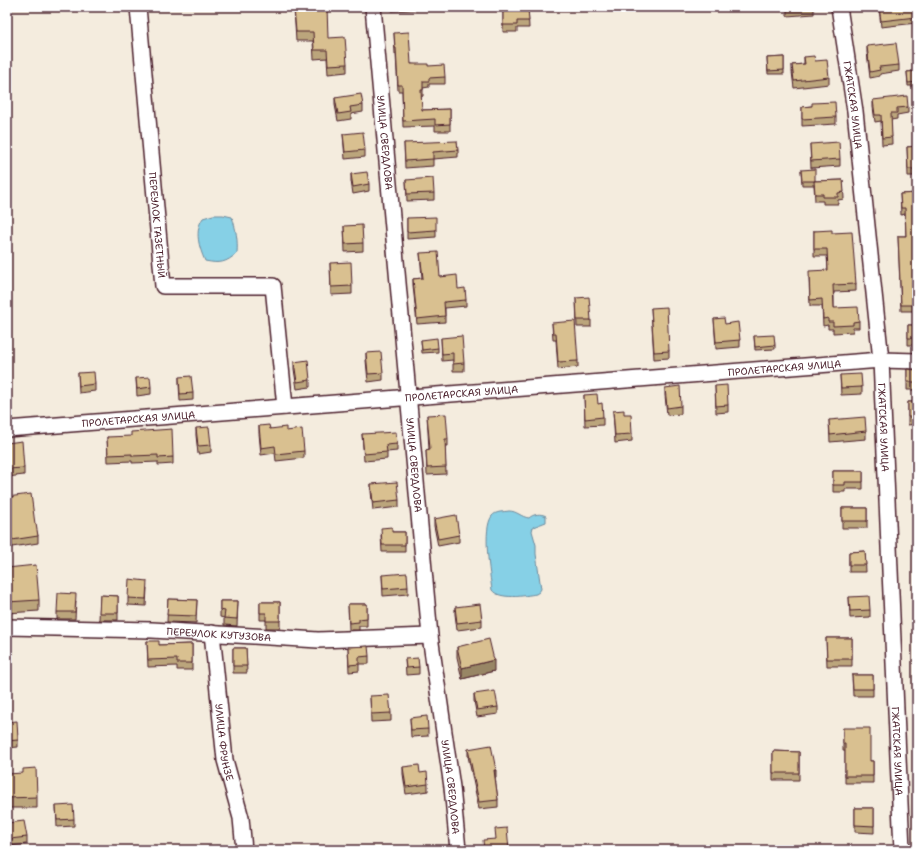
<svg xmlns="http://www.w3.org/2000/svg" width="924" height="857" viewBox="0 0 924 857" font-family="'Shantell Sans',sans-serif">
<rect width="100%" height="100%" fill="#f4ecde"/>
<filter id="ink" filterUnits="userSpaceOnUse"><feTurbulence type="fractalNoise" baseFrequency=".025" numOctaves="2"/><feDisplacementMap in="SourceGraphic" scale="8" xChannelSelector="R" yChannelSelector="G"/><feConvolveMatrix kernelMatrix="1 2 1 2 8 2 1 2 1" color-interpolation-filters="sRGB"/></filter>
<g filter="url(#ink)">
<path fill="#86d0e6" stroke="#6e899b" d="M213,215H223L232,217C236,229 238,240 237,253C226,263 220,264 205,261C199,247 194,231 203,218Z
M509,511C517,511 521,517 529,518C533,514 541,513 546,516V522L533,527L532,531L536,545V554L541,589L539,592L536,594C525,596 499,600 492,590C490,574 482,529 492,516C496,511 504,512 509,511Z"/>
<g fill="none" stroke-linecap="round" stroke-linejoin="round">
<defs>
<g id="minor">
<path id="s1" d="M138,7L163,286H273L285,407"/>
<path id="s2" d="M373,7L430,636L452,787L458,850"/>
<path id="s3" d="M839,7L855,111L881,360L902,850"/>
<path id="s4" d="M7,429L881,360L917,361"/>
<path id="s5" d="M7,627L152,630L318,640L430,636"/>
<path id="s6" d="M212,633L225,760L241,818L244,850"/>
</g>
</defs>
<use href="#minor" stroke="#4a1f2b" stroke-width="18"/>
<use href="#minor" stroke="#fff" stroke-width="15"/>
</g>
<path fill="#bba57c" stroke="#4a1f2b" d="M391,7H429V9L392,11Z
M503,7H528L529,28H517V32H503Z
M787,7H814V14L787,16Z
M879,7H915L916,23L881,27Z
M294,8L328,38L347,64V72L328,74L327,58L314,59L313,41H296Z
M394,33L411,64L428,66L445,77V84H429V87L423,88V96L421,97L422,110L450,109V131H435V126L403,127L402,91H398L396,54H395Z
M867,46L899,65V71L880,74V76L870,78L867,52Z
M784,57V74H768L767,58Z
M804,57L815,61L829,77V84L794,88L792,72V65L804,64Z
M917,71V86H908L907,72Z
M335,98L363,105V112L351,114V119L338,121L335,105Z
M873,100L908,107V113L897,115V119L891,120L892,144L882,145L881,121L875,122L873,107Z
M812,106L836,117V124L802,126V107Z
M343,134L365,150V157L345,159Z
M404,143L458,150V157L433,159V166L405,168Z
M810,144L840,159V166L811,168Z
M917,146V176H908L907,147Z
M801,170L815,181L843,180L844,199L838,200V204H823V201H815L814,185H802Z
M351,174L369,184V191L353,194L351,181Z
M406,180L434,193V200L407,201Z
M917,193V311H901L898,236H906L905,214L901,215L900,194Z
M407,218L436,230V237L407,239Z
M344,226L363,243V251L345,252Z
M814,231L832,233L856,284V291L834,292V308L859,321V328H853V332L833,333V329H828V325L823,326L822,306H810L809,278L828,270L827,256H814Z
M420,253L440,277L458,289L466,300V306L445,308V322L417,324L413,285V279L422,278Z
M330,263L352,286V294L331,295Z
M576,298L591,320V327H577Z
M651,308L669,351V358L654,359Z
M714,319L725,324L740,340V347L716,349Z
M552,323L578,361V367L558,369L556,340H553Z
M908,325H917V345H908Z
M754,336L775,345V349L755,350Z
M441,338L464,363V371H453V360L442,361Z
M421,340L438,348V352L422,353Z
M366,353L383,373V380L368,382L366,360Z
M294,362L310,380V387L297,389L294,369Z
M907,369L917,370V390H907Z
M78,373L95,384V391L79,393Z
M840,375L862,387V394L841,395Z
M179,377L193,393V400L180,401L179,384Z
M136,378L151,387V394L137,396Z
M715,386L728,405V412L716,413Z
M665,388L681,406V414L667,415L665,395Z
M584,395L598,404L603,417V425L585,426Z
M908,402H917V424L908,425Z
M613,411L624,414L632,434V441L615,443Z
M427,415L448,439V446H445L446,474L427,475L426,450L429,449Z
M829,420L866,431V439L830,442Z
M259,426L270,429L286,431L304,451V458L276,461L275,453L261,455L259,433Z
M196,428L211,445V452L198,454L196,435Z
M362,434L397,444V451L387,452V459L364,461Z
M107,437L173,457V464L158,465V462L132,463V461L108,462Z
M7,443L24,468V475L7,477Z
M833,471H863V489H845V492H833Z
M915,477H917V503H915Z
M371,484L399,500V507L373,510L371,491Z
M7,497L35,524L38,536V543L12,547L7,513Z
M842,508H867V528H842Z
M434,519L459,535V542L438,546L434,526Z
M392,532H405V552H382L381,535Z
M865,551L866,572H849V552Z
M7,568L39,600V611L7,613Z
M382,575L408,587V594L383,596Z
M147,588L146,606L128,605V598Z
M100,595L118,596V620H99Z
M849,597L870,610V617L850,618Z
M168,599L197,600L196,623L167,622Z
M76,601L75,619H57V612Z
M220,601H238L237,626L224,625V618L220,617Z
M260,602H280V628H266V620H260Z
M348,604H367V626H359V630H349Z
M455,607L482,620V627L457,630L455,614Z
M7,632L11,655V662H7Z
M826,638H852V666H827Z
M147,641L159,645L192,644V670H177V666L148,667Z
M348,647L369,656V664H359V671L349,672Z
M457,647L494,671L462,679L457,657Z
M233,648H246L247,673H233Z
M405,659L419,667V674L406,675Z
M852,675H873V696H853Z
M474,694L498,707V714L477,717L474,701Z
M370,696L391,713V721L371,722Z
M410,718L428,729V736L411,737Z
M7,722L18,740V747L7,748Z
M843,728L870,761H873V783H845V751H843Z
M468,749L496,777H495L498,800V807L479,809L468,756Z
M773,751L799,752V780H773Z
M403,767L428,784V791L406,794L403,774Z
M7,774L37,797V808H7Z
M56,806L74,819V826L57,827Z
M855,808H874V833L855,832Z
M8,823L27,837V844L10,846L8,830Z"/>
<path fill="#988665" stroke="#4a1f2b" d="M494,660V671L462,679V668Z
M494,770H496V777L494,778Z"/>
<path fill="#d9c090" stroke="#4a1f2b" d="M327,7L328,38L345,37L347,64L328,65L327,50H314L313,32H296L294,8Z
M503,7H528L529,21H517V25H503Z
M787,7H814V8L787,9Z
M879,7H915L916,17L881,21Z
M409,32L411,64H428V66L444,65L445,77L429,78V81H423V90H421L422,110L450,109V124L435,125V119L403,121L402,85H398L396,48H395L394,33Z
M896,43L899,65L879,67L880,70L870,72L867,46Z
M814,56L815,61L827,60L829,77L794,81L792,65L805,64L804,57Z
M784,57V70L768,71L767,58Z
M917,71V82L908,83L907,72Z
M361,94L363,105L350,107L351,112L338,114L335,98Z
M907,96L908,107L897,108V113H891L892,137L882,138L881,115H875L873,100Z
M835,102L836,117L802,119V107L812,106V103Z
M363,132L365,150L345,152L343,134Z
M457,141L458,150L433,152V159L405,161L404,143Z
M839,142L840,159L811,161L810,144Z
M917,146V169H908L907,147Z
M815,169V181H802L801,170Z
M367,172L369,184L353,187L351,174Z
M433,178L434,193L407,194L406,180Z
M843,180L844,192L838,193V197H823V194H815L814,181Z
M917,193V305H901L898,236H906L905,208H901L900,194Z
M436,217V230L407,232V218Z
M362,225L363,243L345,244L344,226Z
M832,230V233L852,232L856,284L833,285L834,308L858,307L859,321L853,322V325L833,326V322H828V318L823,319L822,299L810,300L809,271L828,270L827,249H814V231Z
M438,252L440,277L457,275L458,289L465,288L466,300L444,302L445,316L417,319L413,279L423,278L420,253Z
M351,262L352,286L331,287L330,263Z
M589,297L591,320H577L576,298Z
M667,307L669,351L654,352L651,308Z
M724,318L725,324L738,322L740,340L716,342L714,319Z
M575,321L578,361L558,362L556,333H553L552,323Z
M908,325H917V338H908Z
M774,335L775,345L755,347L754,336Z
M462,336L464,363L453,364V353L442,354L441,338Z
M437,338L438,348L422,350L421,340Z
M381,352L383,373L368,374L366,353Z
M308,360L310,380L297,382L294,362Z
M907,369L917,370V382H907Z
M94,372L95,384L79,386L78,373Z
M861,374L862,387L841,388L840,375Z
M191,376L193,393L180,394L179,377Z
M150,377L151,387L137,389L136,378Z
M727,385L728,405L716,406L715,386Z
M680,386L681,406L667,408L665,388Z
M597,394L598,404L602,403L603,417L585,419L584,395Z
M908,402H917V417H908Z
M624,410V414H631L632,434L615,435L613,411Z
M446,414L448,439H445L446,467L427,468L426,450L430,449L427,415Z
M865,417L866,431L830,435L829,420Z
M269,425L270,429L286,427V431L302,429L304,451L276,454L275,446L261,448L259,426Z
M209,427L211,445L198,446L196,428Z
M172,429L173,457L158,458V455L132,456V454L108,455L107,437L131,436V432Z
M396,432L397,444L386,445L387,452L364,454L362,434Z
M22,441L24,468L7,469V454H8L7,443Z
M833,471H863V482H845V485H833Z
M915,477H917V496H915Z
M397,482L399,500L373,503L371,484Z
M31,494L35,524H36L38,536L12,540L7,506V497Z
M842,508H867V521H842Z
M456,515L459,535L438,539L434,519Z
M392,527V532H405V545H382L381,528Z
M865,551L866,565H849V552Z
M36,565L39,600L7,602V568Z
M407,573L408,587L383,589L382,575Z
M129,579L147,581L146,599L128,598Z
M58,593L76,594L75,612H57Z
M100,595L118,596V613H99Z
M869,596L870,610L850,611L849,597Z
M168,599L197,600L196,616L167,615Z
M220,601H238L237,619L224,618L225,611L220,610Z
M260,602H280V621H266V613H260Z
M348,604H367V618L359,619V622L349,623Z
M480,604L482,620L457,623L455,607Z
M7,632H9L11,655H7Z
M826,638H852V659H827Z
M489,639L494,660L462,668L457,647Z
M147,641H159V645L192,644V663H177V659L148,660Z
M368,646L369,656L359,657V664L349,665L348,647Z
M233,648H246L247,666H233Z
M418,658L419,667L406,668L405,659Z
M852,675H873V689H853Z
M495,691L498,707L477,710L474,694Z
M389,695L391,713L371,714L370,696Z
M427,716L428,729L411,730L410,718Z
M17,721L18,740L7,741V722Z
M843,728H870V761H873V776H845V744H843Z
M491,745L496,770H494L498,800L479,802L468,749Z
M773,751L799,752V773H773Z
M419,765L420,773L427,772L428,784L406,787L403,767Z
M36,768L37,797L7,798V774L23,773V769Z
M73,805L74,819L57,820L56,806Z
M855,808H874V826L855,825Z
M24,821L27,837L10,839L8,823Z
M507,828L509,850H484L483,840L496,839L495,829Z
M219,846L220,850H192V849Z"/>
</g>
<g text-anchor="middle" stroke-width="3" stroke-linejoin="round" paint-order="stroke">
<g font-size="10" fill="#4a1f2b" stroke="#fff">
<text dy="4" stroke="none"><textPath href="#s3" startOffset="99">ГЖАТСКАЯ УЛИЦА</textPath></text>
<text dy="4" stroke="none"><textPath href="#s2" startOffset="136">УЛИЦА СВЕРДЛОВА</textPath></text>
<text dy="4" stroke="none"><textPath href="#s1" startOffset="219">ПЕРЕУЛОК ГАЗЕТНЫЙ</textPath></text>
<text dy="4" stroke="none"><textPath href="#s4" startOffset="780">ПРОЛЕТАРСКАЯ УЛИЦА</textPath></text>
<text dy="4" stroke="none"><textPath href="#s4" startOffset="456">ПРОЛЕТАРСКАЯ УЛИЦА</textPath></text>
<text dy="4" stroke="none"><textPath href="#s4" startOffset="132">ПРОЛЕТАРСКАЯ УЛИЦА</textPath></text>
<text dy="4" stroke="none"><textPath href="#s3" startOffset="423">ГЖАТСКАЯ УЛИЦА</textPath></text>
<text dy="4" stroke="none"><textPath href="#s2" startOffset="460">УЛИЦА СВЕРДЛОВА</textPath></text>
<text dy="4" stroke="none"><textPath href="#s5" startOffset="212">ПЕРЕУЛОК КУТУЗОВА</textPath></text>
<text dy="4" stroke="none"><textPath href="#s6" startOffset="110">УЛИЦА ФРУНЗЕ</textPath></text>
<text dy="4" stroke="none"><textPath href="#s3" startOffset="747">ГЖАТСКАЯ УЛИЦА</textPath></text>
<text dy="4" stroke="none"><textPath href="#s2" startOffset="784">УЛИЦА СВЕРДЛОВА</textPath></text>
</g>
</g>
<rect width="924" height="857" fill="none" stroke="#fff" stroke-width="24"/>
<rect x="12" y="12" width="900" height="833" fill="none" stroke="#4a1f2b" stroke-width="1.5" filter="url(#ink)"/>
</svg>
